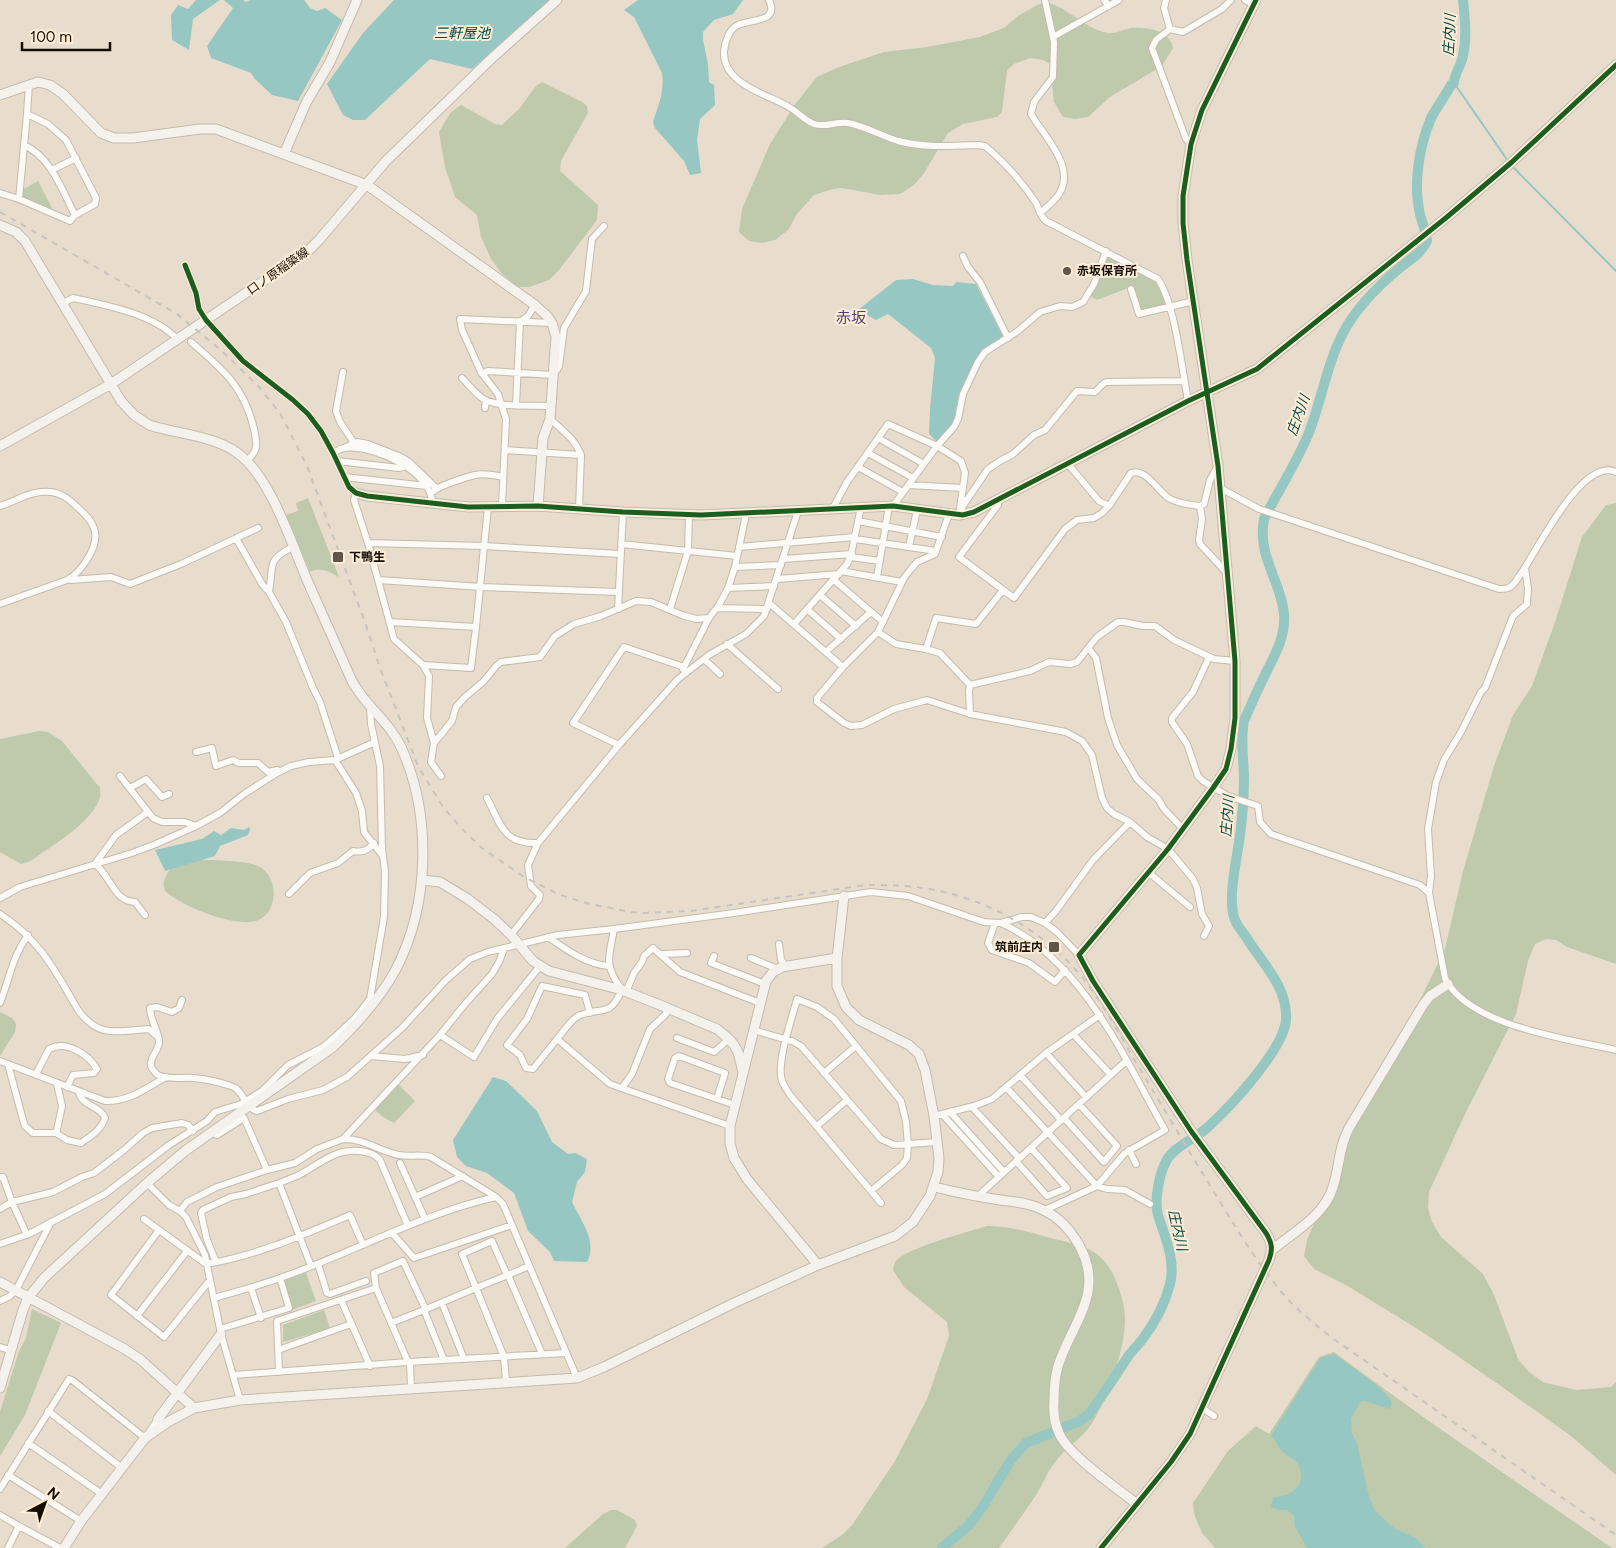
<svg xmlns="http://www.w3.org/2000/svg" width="1616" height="1548" viewBox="0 0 1616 1548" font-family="Figtree,'Noto Sans JP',sans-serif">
<rect width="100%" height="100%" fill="#e8ddcc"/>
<path fill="#bfc9ac" d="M1046,2C1070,8 1084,29 1108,33C1116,34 1124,29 1131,28C1146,27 1170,30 1173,48L1162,66L1110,97L1088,117L1075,119L1063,117L1054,102L1050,64L1043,60L1030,58L1014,64L1007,70L1002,112L997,117L963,124L948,133L924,173L914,185L900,194L880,195L842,188L833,189L814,195L797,214L788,230L775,240L762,243L749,241L739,232L742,209L770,144L796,103L817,77L839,67L884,52L927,47L980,37L1004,28L1018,16L1037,5Z
M542,82L582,102L587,106L588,113L561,161L560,171L598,205L597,220L559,270L549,280L529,287H518L502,274L491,259L481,237L477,215L455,197L445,167L439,132L451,112L461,105L495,124L502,125L519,109L536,86Z
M38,181L54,212L25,199L21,196L22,190Z
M1108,255L1153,278L1160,286L1166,305L1141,312L1133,286L1097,300L1090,296Z
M308,498L339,577C329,572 321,566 310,572L286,515L298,511L296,503Z
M1616,503V964L1567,947L1556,940L1546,939L1535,944L1528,961L1516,1014L1465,1114L1429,1192L1428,1208L1432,1222L1441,1237L1483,1274L1494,1295L1518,1359L1529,1372L1543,1382L1576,1390L1611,1387L1616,1382V1475L1571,1436L1498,1384L1424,1333L1346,1285L1314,1269L1304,1256L1307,1240L1356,1125L1406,1036L1420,1000L1445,949L1463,871L1494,766L1513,715L1532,686L1555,622L1582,537L1606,505Z
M39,731L48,732L62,741L100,788C100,793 101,796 99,800C90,824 51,846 31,861L21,864L0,852V739Z
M212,860C225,861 247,861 258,866C279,876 279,911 258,920C237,929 181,906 165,891C163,886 163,881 166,876C175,856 193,860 212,860Z
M0,1012L12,1018L16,1024L15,1032L0,1056Z
M398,1084L415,1101L394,1123L383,1117L374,1109Z
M987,1226C1009,1226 1026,1231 1047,1237C1061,1241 1077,1243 1090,1250C1102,1256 1110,1267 1115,1278C1120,1291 1125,1305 1125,1319C1125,1349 1109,1394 1094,1420C1084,1438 1064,1448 1053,1465C1047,1473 1043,1483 1038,1492C1026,1511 1012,1529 999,1548H822L842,1535L852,1525L895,1461L927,1399L949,1336L947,1322L904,1287L893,1270C894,1265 894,1262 898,1259C911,1247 967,1232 987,1226Z
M306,1273L316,1301L292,1310L283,1282L284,1280Z
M32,1309L61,1323L25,1415L0,1456V1412L19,1351L26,1338Z
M324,1310L330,1328L283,1342V1325Z
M1334,1352C1425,1420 1518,1483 1612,1548H1215L1202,1533L1194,1514L1193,1503L1228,1451L1256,1426L1269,1434L1319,1357Z
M611,1510H617L635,1520L637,1526L625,1548H565L603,1514Z"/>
<path fill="#96c7c3" d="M196,0H220L193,19L189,50L172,40L171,15L178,5L188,9Z
M224,0H243L246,2L250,0H304L310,8L317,11L325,8L342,20L298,101L272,95L255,79L251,73L211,58L207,46L233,8Z
M394,0H550L472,69L430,59L365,120H353L343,115L327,84L363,33Z
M638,0H743L733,14L714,20L703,32V40L708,64L709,82L714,85L715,105L700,119L697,140L701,173L690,175L684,161L655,128L653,122C658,106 665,91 662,73L634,17L624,10Z
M913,279L933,285L953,286L956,282L976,284L1003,336L977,358L959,394L954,420L951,427L937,442L929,434L930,410L935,358L931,348L888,314L876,320L858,310L896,280Z
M249,827L250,830L248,835L220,846L215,856L165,871L155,850L202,839L214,831L221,835L231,828L244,830Z
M493,1077L506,1081L537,1111L552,1142L568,1154L575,1153L587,1159L585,1172L577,1182L572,1202C581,1221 598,1242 587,1262L554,1261L550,1252L528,1231L514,1193L487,1173L466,1166L457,1157L453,1140Z
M1334,1354C1346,1363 1386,1389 1391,1401C1392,1405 1391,1406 1390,1409L1365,1401L1360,1402L1351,1419L1352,1433L1357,1443L1369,1497L1375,1511L1394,1528L1417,1539L1425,1548H1307L1295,1527L1294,1516L1287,1510H1280L1271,1507L1273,1498C1286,1495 1302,1492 1301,1475C1301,1472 1300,1467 1298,1464C1293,1457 1285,1455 1280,1449C1276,1444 1276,1440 1271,1436L1320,1358Z"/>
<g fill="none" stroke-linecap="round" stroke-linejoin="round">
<path stroke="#96c7c3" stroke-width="2" d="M1454,83L1508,161
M1512,166L1616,271"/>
<path stroke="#96c7c3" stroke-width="10" d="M942,1548L968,1526L982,1508L1010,1461L1026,1443L1080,1421L1089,1414C1103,1395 1116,1375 1129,1355C1133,1350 1138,1345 1142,1340C1154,1324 1165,1304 1170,1284C1176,1260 1165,1238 1158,1215C1154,1200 1159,1172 1168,1158C1177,1145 1196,1138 1208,1127C1230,1107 1284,1049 1286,1020C1288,988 1264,965 1248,940C1244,933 1238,928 1235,920C1226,899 1239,851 1241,827C1243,811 1244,795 1244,780C1244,759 1240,741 1244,721C1250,707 1256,693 1263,679C1273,658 1286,638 1284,614C1281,580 1257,558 1264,519C1279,489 1298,461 1310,430C1322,398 1327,364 1343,333C1356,308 1379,285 1401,267C1414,256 1419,256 1427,241C1426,231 1422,223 1420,214C1413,184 1419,147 1431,118C1437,107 1445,96 1451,85L1454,83C1454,74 1461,66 1463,56C1467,38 1465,19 1463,0"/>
<defs>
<path id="street" d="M769,0C780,23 750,19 738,25C729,29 725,42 724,51C722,84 767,94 789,107C798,112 805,121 814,124C826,128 836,121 848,123C864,126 882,136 898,141C925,148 951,146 978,145L985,146C1004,162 1023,183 1036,203C1039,209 1040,216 1046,221L1158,279C1175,304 1182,369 1188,401
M1104,0L1109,6
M1166,0L1164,8L1170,29L1156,40L1152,48L1186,139L1191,144
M1245,0L1254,5
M1170,29L1183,32L1222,9L1231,0
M1053,37L1119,0
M27,114L48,124L66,140L96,198L95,204L75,215L70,221L19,199Z
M27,114L29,84
M24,145C51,157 62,190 75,215
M52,170L76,158
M0,193L19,199
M1040,213C1046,208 1052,203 1057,197C1079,169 1044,137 1031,114L1034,102L1053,77L1054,42L1045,0
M963,256L968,267L980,282L1008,338
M185,265L196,293L199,309L206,320L243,361L293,400L308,414L321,431L333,453L349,487L356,493L354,500L368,543L394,639L423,665L429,676L427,718L434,743
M1131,289L1139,314L1194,301
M63,303L73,298C106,305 154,314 177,339
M191,342C223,370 244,386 254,429C257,445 259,449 247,461
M553,371L557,370L559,366L564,328L586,291L592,239L604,226
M343,372L336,411L340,422L354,443
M482,374L488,371L553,375
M462,378C469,385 476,395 485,400C504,408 530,405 550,406
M516,405L520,322L528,316L535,305
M485,408L486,400
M550,419C562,430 575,439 581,455
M878,438L924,464
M346,447L357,442L368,444L401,457L409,462L436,488
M505,450L581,455L579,509
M333,453C337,451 340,449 344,448C372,444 432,471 432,503
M868,453L913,478
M337,461L399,468L406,466
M1068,464L1099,501L1109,506
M858,467L903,492
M344,477L427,486
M908,485L963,488
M1220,488L1259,509L1499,589C1503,589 1507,589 1510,587C1514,585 1517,579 1520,575C1536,553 1582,456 1616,472
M434,491C438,486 467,477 475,475C484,473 494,475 503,477
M998,500V505L959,557L1014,598L1065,529L1077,520L1094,518L1102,513L1109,506L1131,473C1145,468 1156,488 1166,496C1173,502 1190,505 1200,506L1204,504L1210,480L1218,466
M0,506C19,500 30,490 51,492C61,493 68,498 75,505C83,512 93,521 95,532C98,549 80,573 67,580L0,604
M502,506L506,419L498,394L481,372L462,330L460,319L552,323
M893,506L937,446L954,427L958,419L963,394L978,362L985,352L1018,331L1040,312L1060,306L1072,307L1083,302L1094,284L1106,251
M1200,506L1202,519L1199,540L1200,544L1227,573
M833,508L847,482L888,424L937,446L961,461L965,473L960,508
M960,510L988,469L1000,461L1013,454L1034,435L1045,430L1077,391L1095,392L1104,383L1107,382L1184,381
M949,514L935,554L917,562L911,569L904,578L878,632L843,667L817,698V702L844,723L851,726L862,725L894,709L927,700L970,714L1066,732L1082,741L1092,755L1102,798L1107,808L1114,814L1130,822L1147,837L1168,849L1193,879L1197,888L1202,914L1209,926L1204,936
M858,521L942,537
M236,538L262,584L269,592L286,622L313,688L320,702L338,758
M855,539L936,551
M368,543L484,546L620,554
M621,544L737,556
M739,547L855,537
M909,547L917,510
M851,557L880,561
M783,559L852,554
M735,567L781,565
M1525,568L1528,588L1527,604L1513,616L1485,688L1481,692L1461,732L1444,760L1436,782L1428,829L1431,876L1429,893L1445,978C1468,1026 1568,1039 1616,1050
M841,571L902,582
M877,577L889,506
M777,579L839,574
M71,580L111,577L130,584L181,564L258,528
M379,580L481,587L618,592
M834,580L883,622
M728,588L774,586
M269,592C274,565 266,560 293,547
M820,595L856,626
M769,603L843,667
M717,608L767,609
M618,609L623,512
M670,609L688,551L689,515
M807,609L841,639
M390,622L476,627L488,507
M794,624L847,564L851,555L861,507
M878,632L896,644L926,649L940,653L970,685
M727,644L778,689
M829,649L871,612
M926,649L936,618L976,624L1003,590
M1089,649L1096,658L1108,718L1117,745L1137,779L1159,800L1164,809L1183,829
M1209,657L1193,692L1172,718V722L1187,744L1198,776L1203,781L1228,796L1258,806L1260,822L1271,834L1420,885L1429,893
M704,659L720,674
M423,665L471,668L476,627
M683,669L709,618L719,605L728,588L735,567L746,514
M970,685L1030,671L1049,662L1070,664L1077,662L1097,637L1118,622H1124L1143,626H1155L1174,640L1214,659L1235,661
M970,714L969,691L970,685
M619,745L573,723L624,647L684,667
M196,752L212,748L216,766L233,760L239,763H258L268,772L277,770
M335,760L356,793L362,811L364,832L382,855
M120,776L153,818L162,822H185L196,826
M441,776L431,762L434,743L452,721L456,707L465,697L484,681L496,666L501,662L540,657L555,636L574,624L601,616L636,601L651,602L682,615L696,619L709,618
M130,788L146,779L162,797L169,794
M487,798C501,825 503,844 538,843
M1148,872L1190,907
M289,894L310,873L338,863L353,851C363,853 368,850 374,843
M0,898L20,887L132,853L156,844L196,826L220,813L244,794L277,773L291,766L309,762L335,760L375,742
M0,914C40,940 55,970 78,1010C99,1039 118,1031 149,1029L158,1037
M145,915L135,902C113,901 111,876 95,864L116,835L148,812
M995,923L988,943L992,950L1029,963L1055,982L1065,970
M1001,923C1082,960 1123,1056 1165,1130L1125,1153L1097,1186L1045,1210
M1045,923L1056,911L1093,860L1130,822
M614,929C609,959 603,963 622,990C608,1020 602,1005 578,1016C570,1021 563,1032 557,1039L610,1084L730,1126
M511,935L539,899L540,895L531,886L528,865L538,843L619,745L678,679L709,655L746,634L764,616L798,511
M548,937C567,950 586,964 608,966
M779,944L781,960L786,966
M661,954L687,953
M714,956L711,963L765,984
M751,958L778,969
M626,992L634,973L642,962L644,956L653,948L680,972L760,1003
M182,1000L179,1008L172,1012L157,1007L150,1008C150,1019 158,1030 159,1041C160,1050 149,1057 151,1066C152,1069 156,1074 158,1075C167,1080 183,1077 193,1078C205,1079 219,1082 231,1086C244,1090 244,1108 257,1111L288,1099L323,1090L347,1077L402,1028L446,980L470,959L488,952L558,935L614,929L734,913L871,892L908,896L984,922L1001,923L1022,917H1031L1045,923L1057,932L1079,955
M0,1003C10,978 12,957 28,935
M753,1030L792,1041L801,1046L881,1139L894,1145L937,1142
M1073,1034L1111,1075
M440,1035L474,1057L497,1019L540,966
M677,1038L714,1052L729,1039
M557,1039L533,1069L526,1068L520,1055L507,1045L527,1019L542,986L585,995L590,1013
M1046,1053L1086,1097
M371,1056L405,1059L423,1055
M0,1061L105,1101C129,1102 146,1088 166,1077
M8,1064L23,1120L25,1126L33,1133H56L57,1130L62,1106L57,1084
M824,1073L856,1046
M36,1074L49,1049C66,1040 88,1054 97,1069L94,1073L73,1075L67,1087
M1020,1075L1061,1120
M1006,1087L1097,1186L1107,1189L1125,1190L1150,1204
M622,1088L632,1074L650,1029L665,1015L669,1008
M717,1099L725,1073L679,1056L675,1058L668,1079L670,1083L735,1105
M972,1107L1019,1158
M950,1112L1004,1172
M942,1114L999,1177
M934,1116L974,1106L992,1099L1046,1053L1100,1015
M1064,1118L1104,1162L1117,1146L1079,1104
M817,1126L847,1100
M212,1132L217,1135L244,1118L267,1170
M56,1133L67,1140L81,1143C91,1136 101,1130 105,1118C101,1106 81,1106 79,1092
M343,1139C368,1139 377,1151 399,1155C410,1157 420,1154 431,1157L496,1197
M1129,1150L1136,1164
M1016,1161L1047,1196L1067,1188L1031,1148
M400,1163L425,1219
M0,1177H3L12,1202L0,1209
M147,1183L169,1205L180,1211L186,1217L205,1255L221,1334L240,1400
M279,1183C285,1181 292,1178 297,1176C319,1165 333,1149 359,1151C367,1152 374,1153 380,1160L408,1226
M871,1191L902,1165L907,1158L908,1145L906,1122L901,1101L834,1019L817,1007L797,999C792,1019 776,1062 782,1081C784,1086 787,1090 790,1095L871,1191L881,1203
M978,1196L1126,1061
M415,1197L463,1176
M180,1211L187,1202L217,1187L267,1170L295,1163L317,1149L343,1139L440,1035L465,1004L492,974L499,962L504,949
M144,1219L159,1230
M392,1233L414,1258L512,1225
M27,1235L12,1202L53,1192L82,1177L94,1173L124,1150L143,1133L152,1128L182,1123L188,1125L193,1131
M0,1244L29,1234L105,1194L169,1145L207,1121L215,1112L241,1104L262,1091L288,1065L323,1047L337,1035L354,1019L370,999L384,917L385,872L382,848L380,766L371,724L370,705
M216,1262L207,1240L201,1213L203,1210L231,1197L246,1194L279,1183L311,1266
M318,1264L327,1293L330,1294L366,1281
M529,1266L508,1275L542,1354
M210,1280L164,1337L111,1295L159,1230L206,1264C256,1256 303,1235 350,1215L363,1245
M251,1288L261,1318
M214,1298C236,1292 258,1286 280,1278C353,1253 420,1214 496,1197L503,1204L577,1378
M341,1300L370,1366
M0,1301L10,1296L16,1290L51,1222
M442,1303L464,1359
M137,1316L187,1251
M391,1323L424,1310
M220,1329L289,1308L280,1278
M0,1347L10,1350
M278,1350L351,1324
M444,1360L424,1310L476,1288L462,1254L492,1241L507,1275
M408,1362L376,1288L374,1273L403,1261L426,1310
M410,1362L411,1388
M279,1372L277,1321L376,1288
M234,1375L408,1362L566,1353
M506,1382L504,1357L476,1288L508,1275
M1202,1408L1214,1416
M48,1411L122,1468
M28,1443L102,1494
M8,1475L81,1521
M0,1489L69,1379L72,1380L145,1438L158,1419
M0,1515L19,1526
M8,1548L19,1526L60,1548"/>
<path id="secondary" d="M0,95L38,82L50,85L63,94L101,133L114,138H133L200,129H216L367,185L535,305L547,316L552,323L556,337L550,419L543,438L538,506
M284,154L306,103L330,62L357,0
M0,225L16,232L25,241L121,401L134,415L149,425C177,434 211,435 236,452C270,475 291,542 307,580C322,614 337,647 352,681C365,706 389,721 401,747C432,815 430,905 395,971C379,1000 357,1024 333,1047L185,1151L147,1183L44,1278L28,1298L23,1310L0,1388
M0,446L111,384L308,251L319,240L386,161L491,59L557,0
M356,493L367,496L468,507L538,506L623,512L701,515L893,506L959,515L974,512L1188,401L1257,369L1447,217L1512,162L1616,65
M422,880L440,882L468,899L494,919L511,935L533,961L549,971L622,990L660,1005L717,1029L729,1039L734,1045L738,1052L743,1072
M935,1187C954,1192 974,1196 994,1199C1011,1202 1030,1202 1045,1211C1060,1218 1071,1231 1079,1245C1106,1293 1071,1324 1058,1366C1055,1377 1054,1389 1054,1400C1053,1412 1054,1422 1059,1433C1067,1454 1117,1488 1137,1504
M1272,1250C1294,1232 1325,1215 1333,1187C1340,1166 1338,1149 1349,1128L1423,1005L1430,996L1448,984
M818,1265L747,1179L734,1158L730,1143V1126L766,981L773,972L782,967L837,958
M0,1282L123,1348L140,1359L194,1408
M158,1419L221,1334
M64,1548L81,1521L145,1438L168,1422L194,1408L240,1400L577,1378L604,1367L734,1303L818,1265L895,1236L913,1222L930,1196L938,1172L939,1158L934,1116L925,1070L919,1054L909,1045L859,1020L846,1007L837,986V958L844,896
M1101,1548L1171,1462L1190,1434L1269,1260C1273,1249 1272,1243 1266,1233L1191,1131L1093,981L1079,955L1168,849L1213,788L1226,769L1231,749L1235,718V661L1218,466L1187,260L1183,223V196L1191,144L1202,110L1256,0"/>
</defs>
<use href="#street" stroke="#c3bbae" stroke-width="8"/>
<use href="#secondary" stroke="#c3bbae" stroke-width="11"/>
<use href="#street" stroke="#fcfaf7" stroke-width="6"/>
<use href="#secondary" stroke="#f5f2ed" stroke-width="9"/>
<path stroke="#c7c4bf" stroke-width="2" stroke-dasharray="6 6" stroke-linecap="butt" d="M0,212L177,314L222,351L259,387L280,413L307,466L366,625L380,668L418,766L443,807L461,828L482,848L524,877L560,895L586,903L630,912L646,913L691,911L866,885C885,885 904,885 923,888C986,897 1047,932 1086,982C1107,1009 1122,1040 1140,1069C1167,1114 1194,1160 1222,1205C1241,1236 1260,1267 1284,1295C1299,1312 1317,1326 1335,1340L1616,1535"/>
<defs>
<path id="cycleway" d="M185,265L196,293L199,309L206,320L243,361L293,400L308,414L321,431L333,453L349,487L356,493L367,496L468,507L538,506L623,512L701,515L893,506L963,515L974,512L1188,401L1257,369L1447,217L1512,162L1616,65
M1101,1548L1171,1462L1190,1434L1269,1260C1273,1249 1272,1243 1266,1233L1191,1131L1093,981L1079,955L1168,849L1213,788L1226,769L1231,749L1235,718V661L1218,466L1187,260L1183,223V196L1191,144L1202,110L1256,0"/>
</defs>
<use href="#cycleway" stroke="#fdedd5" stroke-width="8"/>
<use href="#cycleway" stroke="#1b5e20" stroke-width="5"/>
</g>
<g fill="#5e564a" stroke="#fdedd5" stroke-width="2">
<circle cx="1067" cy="271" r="5"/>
<rect x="332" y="551" width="12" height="12" rx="2.5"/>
<rect x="1048" y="941" width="12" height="12" rx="2.5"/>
</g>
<g text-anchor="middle" stroke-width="4" stroke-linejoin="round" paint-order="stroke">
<g font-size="12" fill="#140d04" stroke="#fdedd5">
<text transform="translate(278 271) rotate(-35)" y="4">口ノ原稲築線</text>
</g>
<g font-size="12" font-weight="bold" fill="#140d04" stroke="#fdedd5" text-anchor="start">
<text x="1077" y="275">赤坂保育所</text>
<text x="349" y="561">下鴨生</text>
<text x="1043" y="951" text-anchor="end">筑前庄内</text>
</g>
<g font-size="14" font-style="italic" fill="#004849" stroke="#fdedd5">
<text x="462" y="38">三軒屋池</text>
<text transform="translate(1449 35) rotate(-87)" y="5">庄内川</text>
<text transform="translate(1298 415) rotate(-70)" y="5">庄内川</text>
<text transform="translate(1227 816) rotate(-86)" y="5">庄内川</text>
<text transform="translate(1178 1230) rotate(77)" y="5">庄内川</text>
</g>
<g font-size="15" fill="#4f3d79" stroke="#fdedd5">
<text x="851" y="323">赤坂</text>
</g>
</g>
<g transform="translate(45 1503) rotate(41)" stroke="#fdedd5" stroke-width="4" paint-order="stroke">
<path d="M0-4L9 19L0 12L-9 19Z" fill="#140d04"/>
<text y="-8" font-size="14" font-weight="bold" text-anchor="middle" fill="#140d04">N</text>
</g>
<path d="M22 42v8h88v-8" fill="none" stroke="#140d04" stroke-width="2.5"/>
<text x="30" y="42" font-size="15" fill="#140d04" stroke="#fdedd5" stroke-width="4" paint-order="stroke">100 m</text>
</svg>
